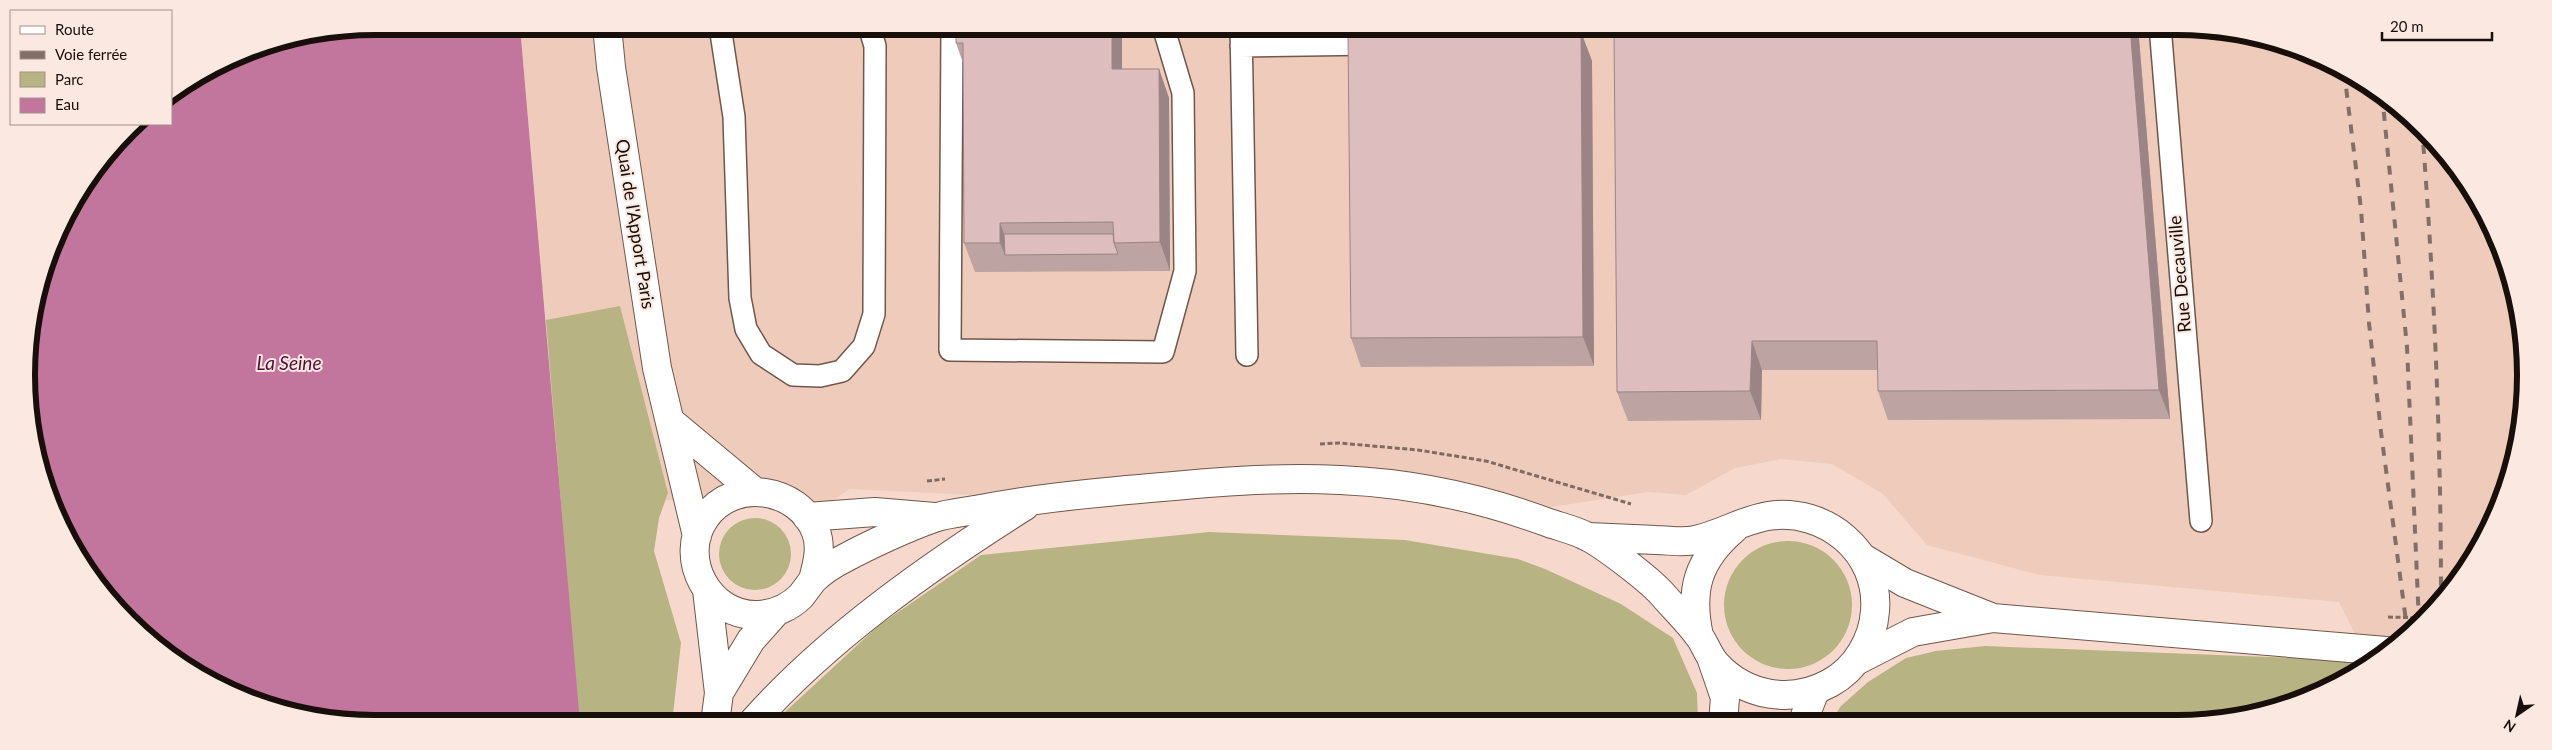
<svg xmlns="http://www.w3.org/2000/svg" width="2552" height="750" viewBox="0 0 2552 750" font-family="Lato,sans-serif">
<rect width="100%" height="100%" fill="#f6d9cc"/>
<path fill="#efcbbb" d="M520,26H2177L2245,33L2310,53L2371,85L2423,128L2467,181L2499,241L2519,307L2526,375L2519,443L2479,549L2407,637L2369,662L2339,602L2040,575L1927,545L1883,494L1832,464L1781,459L1735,468L1686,495L1648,492L1520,512L1341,480L1036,498L850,489L807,517L797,506L718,498L562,505Z"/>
<path fill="#b8b382" d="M620,306L668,493L659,518L654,551L681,643L672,723H579L546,320Z
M719 554a36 36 0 1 1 72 0a36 36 0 1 1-72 0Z
M1209,532L1405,540L1518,559L1545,569L1621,604L1673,638L1697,693L1698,722L773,723L878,626L981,555Z
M1724 605a64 64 0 1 1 128 0a64 64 0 1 1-128 0Z
M1985,646L2369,661V662L2331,688L2222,721H1831L1841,706L1868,682L1906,658L1936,651Z"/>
<path fill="#c2759d" d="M375,26H520L580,723L375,724L307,717L200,677L145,637L98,588L62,530L38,466L27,352L38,284L62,220L98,163L135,124H171V97L242,53L307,33Z"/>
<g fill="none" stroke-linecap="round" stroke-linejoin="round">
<defs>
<path id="service" d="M722,26L721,33L734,117L740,298L746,329L761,354L793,375L820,376L842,371L864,346L874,314L875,46L869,26
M952,26L950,350L1163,352L1185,271L1183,93L1163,26
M1241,26L1247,355
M2160,26L2201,521
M1241,46L1376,44"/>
<path id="tertiary" d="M1863,558L1905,583L1993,618
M1858,660L1913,632L1993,618L2386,651"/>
<path id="secondary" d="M607,26L611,67L657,368L697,536
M670,421L754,491
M807,517L875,512L934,517
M813,580C817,564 822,548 816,532C799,487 733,477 705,518C677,558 709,617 758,615C774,614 790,607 801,596C802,595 812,581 813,580C821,572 835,563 845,558C869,545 908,527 934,518C949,513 966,512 981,509C1023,501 1064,496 1107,492C1184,485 1262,476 1340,480C1411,483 1482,498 1549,523C1561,527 1574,530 1586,536C1603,544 1650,580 1663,595C1675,609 1690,623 1701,639C1706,647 1709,656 1716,664C1746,697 1792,704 1830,683C1856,669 1873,640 1875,611C1880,552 1825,507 1768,516C1743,520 1720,535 1695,540C1683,543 1669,540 1656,540C1633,539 1611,538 1588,537
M707,590L719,693L715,723
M1699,636C1689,589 1698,560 1734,529
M719,693L751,640L776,612
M752,723C827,638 930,566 1025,506"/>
<path id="trunk" d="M1712,660L1725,698L1723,722
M1803,721L1815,691"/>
</defs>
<use href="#service" stroke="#70574c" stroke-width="24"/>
<use href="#tertiary" stroke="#70574c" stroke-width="30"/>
<use href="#secondary" stroke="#70574c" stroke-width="30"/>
<use href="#trunk" stroke="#70574c" stroke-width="30"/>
<path stroke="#7e6c63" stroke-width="3" stroke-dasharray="5 2.5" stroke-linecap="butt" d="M1320,444L1339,443L1418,450L1486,461L1631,504
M927,481L945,479"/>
<use href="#service" stroke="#fff" stroke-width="21"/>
<use href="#tertiary" stroke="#fff" stroke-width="28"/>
<use href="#secondary" stroke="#fff" stroke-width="28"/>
<use href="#trunk" stroke="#fff" stroke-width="28"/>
<path stroke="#827067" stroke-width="4" stroke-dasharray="9 9" stroke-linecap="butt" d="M2344,71L2361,209L2369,323L2381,432L2408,636
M2382,94L2407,347L2419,623
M2422,127C2434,283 2441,439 2441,596"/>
<path stroke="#7e6c63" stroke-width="3" stroke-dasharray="5 2.5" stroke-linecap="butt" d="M2388,617L2423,618"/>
</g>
<path fill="#bea3a3" d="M2138,26L2170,419L1888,420L1878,391V370H1762L1761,420L1628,421L1617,392Z
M1581,32L1592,61L1594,366L1361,367L1351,338Z
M1122,37V69H1159L1169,98L1170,271L975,272L964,243L963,63L956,43Z"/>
<path fill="#9b8485" d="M1112,26H1118L1122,37V98L1112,69Z
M2130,26H2138L2170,419L2159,390Z
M1581,32L1592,61L1594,366L1583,337Z
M1159,69L1169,98L1170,271L1160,242Z
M1000,223L1011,252L1005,255L1000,243Z
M1752,341L1762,370L1761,420L1750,391Z"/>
<path fill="#ddbdbe" stroke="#9b8485" d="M956,26H1112V69H1159L1160,242L1114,243L1113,222L1000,223V243H964L963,43H956Z
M1614,26H2130L2159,390L1878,391L1877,341H1752L1750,391L1617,392Z
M1581,32L1583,337L1351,338L1348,34Z
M1004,234H1113L1114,243L1118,254L1005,255Z"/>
<g text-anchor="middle" stroke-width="4" stroke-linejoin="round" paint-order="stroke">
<g font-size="18" fill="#180f0a" stroke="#fbe9e1">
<text transform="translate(635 224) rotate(81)" y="6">Quai de l'Apport Paris</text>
<text transform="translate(2180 274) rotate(-95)" y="6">Rue Decauville</text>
</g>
<g font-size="19" font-style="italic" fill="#530d39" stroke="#fbe9e1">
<text x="289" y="370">La Seine</text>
</g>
</g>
<path d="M0 0H2552V750H0ZM375 35H2177A340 340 0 0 1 2517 375V375A340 340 0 0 1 2177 715H375A340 340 0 0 1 35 375V375A340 340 0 0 1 375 35Z" fill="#fbe9e1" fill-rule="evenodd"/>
<path fill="none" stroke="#180f0a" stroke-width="6" d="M375 35H2177A340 340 0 0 1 2517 375V375A340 340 0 0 1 2177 715H375A340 340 0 0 1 35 375V375A340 340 0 0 1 375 35Z"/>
<rect x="10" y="10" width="162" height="115" fill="#fbe9e1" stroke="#a0928b"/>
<rect x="20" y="26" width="25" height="8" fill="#ffffff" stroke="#a0928b"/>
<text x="55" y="35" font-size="15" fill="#180f0a">Route</text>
<rect x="20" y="51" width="25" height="8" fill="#827067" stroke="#a0928b"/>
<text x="55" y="60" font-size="15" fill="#180f0a">Voie ferrée</text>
<rect x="20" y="72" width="25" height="15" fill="#b8b382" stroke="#a0928b"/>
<text x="55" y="85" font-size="15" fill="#180f0a">Parc</text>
<rect x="20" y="98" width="25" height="15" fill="#c2759d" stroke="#a0928b"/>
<text x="55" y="110" font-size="15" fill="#180f0a">Eau</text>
<g transform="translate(2517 715) rotate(214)" stroke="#fbe9e1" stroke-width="4" paint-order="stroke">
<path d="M0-4L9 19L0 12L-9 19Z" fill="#180f0a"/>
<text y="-8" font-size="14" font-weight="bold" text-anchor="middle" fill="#180f0a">N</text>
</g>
<path d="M2382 32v8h110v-8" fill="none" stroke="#180f0a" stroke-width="2.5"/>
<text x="2390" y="32" font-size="15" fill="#180f0a" stroke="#fbe9e1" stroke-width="4" paint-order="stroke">20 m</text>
</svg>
